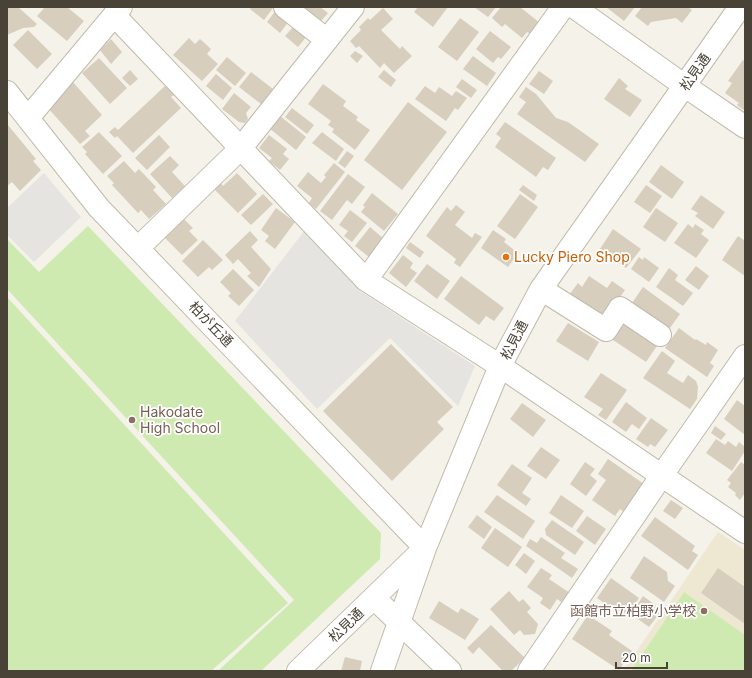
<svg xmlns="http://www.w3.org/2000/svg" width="752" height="678" viewBox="0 0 752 678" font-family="Inter,'Noto Sans JP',sans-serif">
<rect width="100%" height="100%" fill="#f5f2e9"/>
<path fill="#eee8d3" d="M718,532L745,550V671H623Z"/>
<path fill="#ceeab1" d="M88,226L381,533L380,559L261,671H218L294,600L7,289V239L39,272Z
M7,297L288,603L211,671H7Z
M684,592L745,635V671H631Z"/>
<path fill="#e6e4e1" d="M44,173L81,217L34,262L7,235V208Z
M305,230L360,291L475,366L458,406L390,338L317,409L235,321Z"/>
<path fill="#d7cebe" d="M7,7H18L37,24L34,27L23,28L7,35Z
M45,7H67L84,21L67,41L37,16Z
M251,7H271L273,8L264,20L250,9Z
M307,7H320L328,13L321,21L319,18L315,22L303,12Z
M418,7H448L433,27L414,12Z
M474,7H496L488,17Z
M501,7H520L540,23L531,34L527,32L522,38L505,24L502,27L492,18Z
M606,7H635L624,21Z
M642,7H688L692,10L682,23L676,18L651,22L648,26L635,16Z
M383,8L393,19L381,30L400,49L402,46L412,56L394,73L384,63L380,68L359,46L356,48L350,41L361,30L359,27L368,18L370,20Z
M276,10L289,21L280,33L267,22Z
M460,18L479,32L457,61L438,47Z
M295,25L307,36L298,47L285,36Z
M28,30L52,54L37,69L13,45Z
M490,31L511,47L501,59L498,57L493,63L476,49Z
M189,38L195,44L200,39L211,49L207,54L218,64L202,81L173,55Z
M111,39L122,52L111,64L100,50Z
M355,51L363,56L357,63L350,56Z
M473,56L496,73L487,86L463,69Z
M227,57L246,73L235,86L216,70Z
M99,58L127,88L110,104L82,73Z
M743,60L745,61V111L737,105L739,103L725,93L732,83L728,81Z
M130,70L138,79L130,86L122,78Z
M384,70L396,80L391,87L378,77Z
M539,71L553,81L544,94L529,84Z
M251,72L273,89L261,104L239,87Z
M216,74L232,88L223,100L206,86Z
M619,78L628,86L625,89L642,100L630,117L604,99Z
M462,79L477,90L471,98L456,87Z
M72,81L102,115L85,131L90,136L80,144L48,108Z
M323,84L346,101L343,106L358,117L356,120L370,130L355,150L332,132L334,129L328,125L331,121L308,104Z
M165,86L174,95L171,97L181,108L133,153L117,136L115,138L109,132L115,127L118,130Z
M425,86L435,93L439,87L452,96L456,91L467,98L458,110L455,108L446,121L415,99Z
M526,87L536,94L556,118L568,122L599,144L585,162L517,114L526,102L519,97Z
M234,93L251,107L246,113L248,119L245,123L239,122L222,109Z
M408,102L447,132L402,190L364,160Z
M292,108L314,125L307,134L285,117Z
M279,115L306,137L296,150L269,128Z
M505,122L556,158L548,170L543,167L536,177L495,147L501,138L496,134Z
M7,124L36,159L33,161L41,170L20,191L12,182L7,186Z
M99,132L122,156L103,174L85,154L87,152L82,147Z
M322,132L344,149L336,161L312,143Z
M159,135L170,147L147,170L135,158Z
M269,135L287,149L283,154L289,159L280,170L269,161L272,158L259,148Z
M347,151L354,156L345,168L338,163Z
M170,156L179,165L172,172L185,186L172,198L150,174Z
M124,161L135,173L139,169L156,187L153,190L166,204L149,219L141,210L138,213L112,185L114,183L107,176Z
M334,163L345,172L316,209L309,203L312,198L297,186L308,172L321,183L326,177L324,175Z
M661,165L684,182L672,199L649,182Z
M237,173L257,194L238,213L213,188L220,182L223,186Z
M348,174L365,187L352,204L347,200L332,220L320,211Z
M523,185L537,195L534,201L519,190Z
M646,185L662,196L650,213L634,202Z
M372,193L398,214L384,231L361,212L365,207L363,205Z
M263,194L273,204L251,225L241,215Z
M520,194L538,207L515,239L497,226Z
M701,195L725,212L713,229L695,216L698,213L691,209Z
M456,205L465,212L455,225L472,238L475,233L482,237L460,267L454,263L456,259L426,236L447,207L451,211Z
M276,208L295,222L275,249L265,241L269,236L261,230Z
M656,208L678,223L665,242L643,227Z
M350,210L367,223L352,242L344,236L348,231L339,225Z
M183,218L193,228L189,231L198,240L182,255L164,237Z
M688,224L693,228L695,224L704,230L701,234L709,240L696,258L674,243Z
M370,227L384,239L369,257L355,246Z
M613,229L641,249L626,268L600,249Z
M493,230L506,239L504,242L518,253L508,267L481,248Z
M250,231L258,240L251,247L271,269L259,287L247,276L251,273L238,259L233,264L225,255Z
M738,236L745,241V276L722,260Z
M203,240L223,260L212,270L209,267L198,277L182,261Z
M410,242L424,252L420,258L406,248Z
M403,255L413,263L410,268L417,273L406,287L389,273Z
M639,257L643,260L644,257L659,268L649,282L631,269Z
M427,264L450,281L437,299L414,281Z
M696,266L709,276L699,290L685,280Z
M669,268L678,275L675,280L693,293L683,306L656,287Z
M233,269L254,290L239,306L228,296L231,293L220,282Z
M461,276L504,308L494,321L486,316L479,325L444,299Z
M589,276L607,288L612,281L625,290L605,319L567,298L578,283L582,287Z
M643,287L680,314L667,332L630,306Z
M623,319L659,343L646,362L610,338Z
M568,323L599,342L588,361L556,341Z
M679,328L695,340L696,339L706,345L707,342L718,350L710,363L714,366L707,377L665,348Z
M391,344L453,407L437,422L444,429L392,481L323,411Z
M662,351L675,361L667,373L683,383L688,375L696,381L698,387L697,399L690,409L643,378Z
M601,373L627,390L606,420L598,415L603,409L584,397Z
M737,400L745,406V435L724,419Z
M626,402L647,418L639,429L632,424L626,432L612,422Z
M522,403L546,420L533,437L510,419Z
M651,418L668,430L655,447L650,444L648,447L636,439Z
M715,426L726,434L721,440L711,433Z
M716,439L725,445L728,441L736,447L739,442L745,447V451L732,471L706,453Z
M541,447L560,460L546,479L527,466Z
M608,459L644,484L624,512L620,509L615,516L592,500L606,480L598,474Z
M585,462L595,469L590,475L597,481L586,496L570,484Z
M741,462L745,465V493L740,500L735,495L736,493L728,487L731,483L727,480Z
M512,464L532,478L522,493L531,499L526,506L497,485Z
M497,495L535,521L523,539L484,512Z
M561,495L584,511L572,528L549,513Z
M671,500L683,508L675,519L663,511Z
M477,515L492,527L484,539L468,527Z
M587,516L606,529L595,545L576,531Z
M655,517L695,546L692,551L698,555L688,570L641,536Z
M552,520L584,542L575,555L546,535L545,529Z
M495,528L522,547L508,567L481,548Z
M541,537L565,553L561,558L578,569L572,578L526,546L530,539L537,543Z
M524,553L535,561L526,574L515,565Z
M644,556L667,572L668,581L675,586L664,602L630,578Z
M541,568L552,575L549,579L570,593L563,603L557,599L550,610L540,603L543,598L527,587Z
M718,568L745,587V624L701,593Z
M611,578L639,598L625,618L597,598Z
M509,591L519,602L523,599L531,608L527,612L538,624L535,634L524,635L520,630L514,635L490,609Z
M643,596L662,610L649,627L631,614Z
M439,601L458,613L461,608L479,619L465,640L429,618Z
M588,615L612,631L609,635L632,651L619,670L572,639Z
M491,625L525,658L511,671H503L479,647L473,654L467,648Z
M345,657L362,661L360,671H341Z"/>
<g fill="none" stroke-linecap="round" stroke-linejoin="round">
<defs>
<path id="minor" d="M285,7L327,40
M574,7L685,86L745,127
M114,15L366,280L500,366L745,532
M7,92L99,208L425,548L382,671
M28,118L121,7
M138,248L241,148L353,7
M366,280L563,7
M541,289L606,330L620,308L660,335
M374,598L450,671
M298,671L425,548L500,366L541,289L740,7
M529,671L662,475L745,356"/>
</defs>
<use href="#minor" stroke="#c1baab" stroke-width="24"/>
<use href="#minor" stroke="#fff" stroke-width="22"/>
</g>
<circle fill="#e8710a" stroke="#fff" stroke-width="1.5" cx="506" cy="257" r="4"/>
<g fill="#8d6e63" stroke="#fff" stroke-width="1.5">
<circle cx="132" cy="420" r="4"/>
<circle cx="704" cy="611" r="4"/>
</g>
<g text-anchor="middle" stroke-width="3.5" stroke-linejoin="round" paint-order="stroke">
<g font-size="14" fill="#494337" stroke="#fff">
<text transform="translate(695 72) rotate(-55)" y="5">松見通</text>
<text transform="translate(211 324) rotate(46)" y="5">柏が丘通</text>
<text transform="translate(514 340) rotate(-63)" y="5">松見通</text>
<text transform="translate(346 625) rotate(-44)" y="5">松見通</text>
</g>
<g font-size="14" fill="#c56008" stroke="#fff" text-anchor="start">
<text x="514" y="262">Lucky Piero Shop</text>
</g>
<g font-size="14" fill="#785e54" stroke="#fff" text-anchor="start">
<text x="140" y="417">Hakodate<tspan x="140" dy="16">High School</tspan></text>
<text x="696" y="616" text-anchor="end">函館市立柏野小学校</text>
</g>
</g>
<rect width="752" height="678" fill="none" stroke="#494337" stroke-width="16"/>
<path d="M616 662v6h51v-6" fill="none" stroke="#494337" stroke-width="2"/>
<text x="622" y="662" font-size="12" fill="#494337" stroke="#ffffff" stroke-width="3" paint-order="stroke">20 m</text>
</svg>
